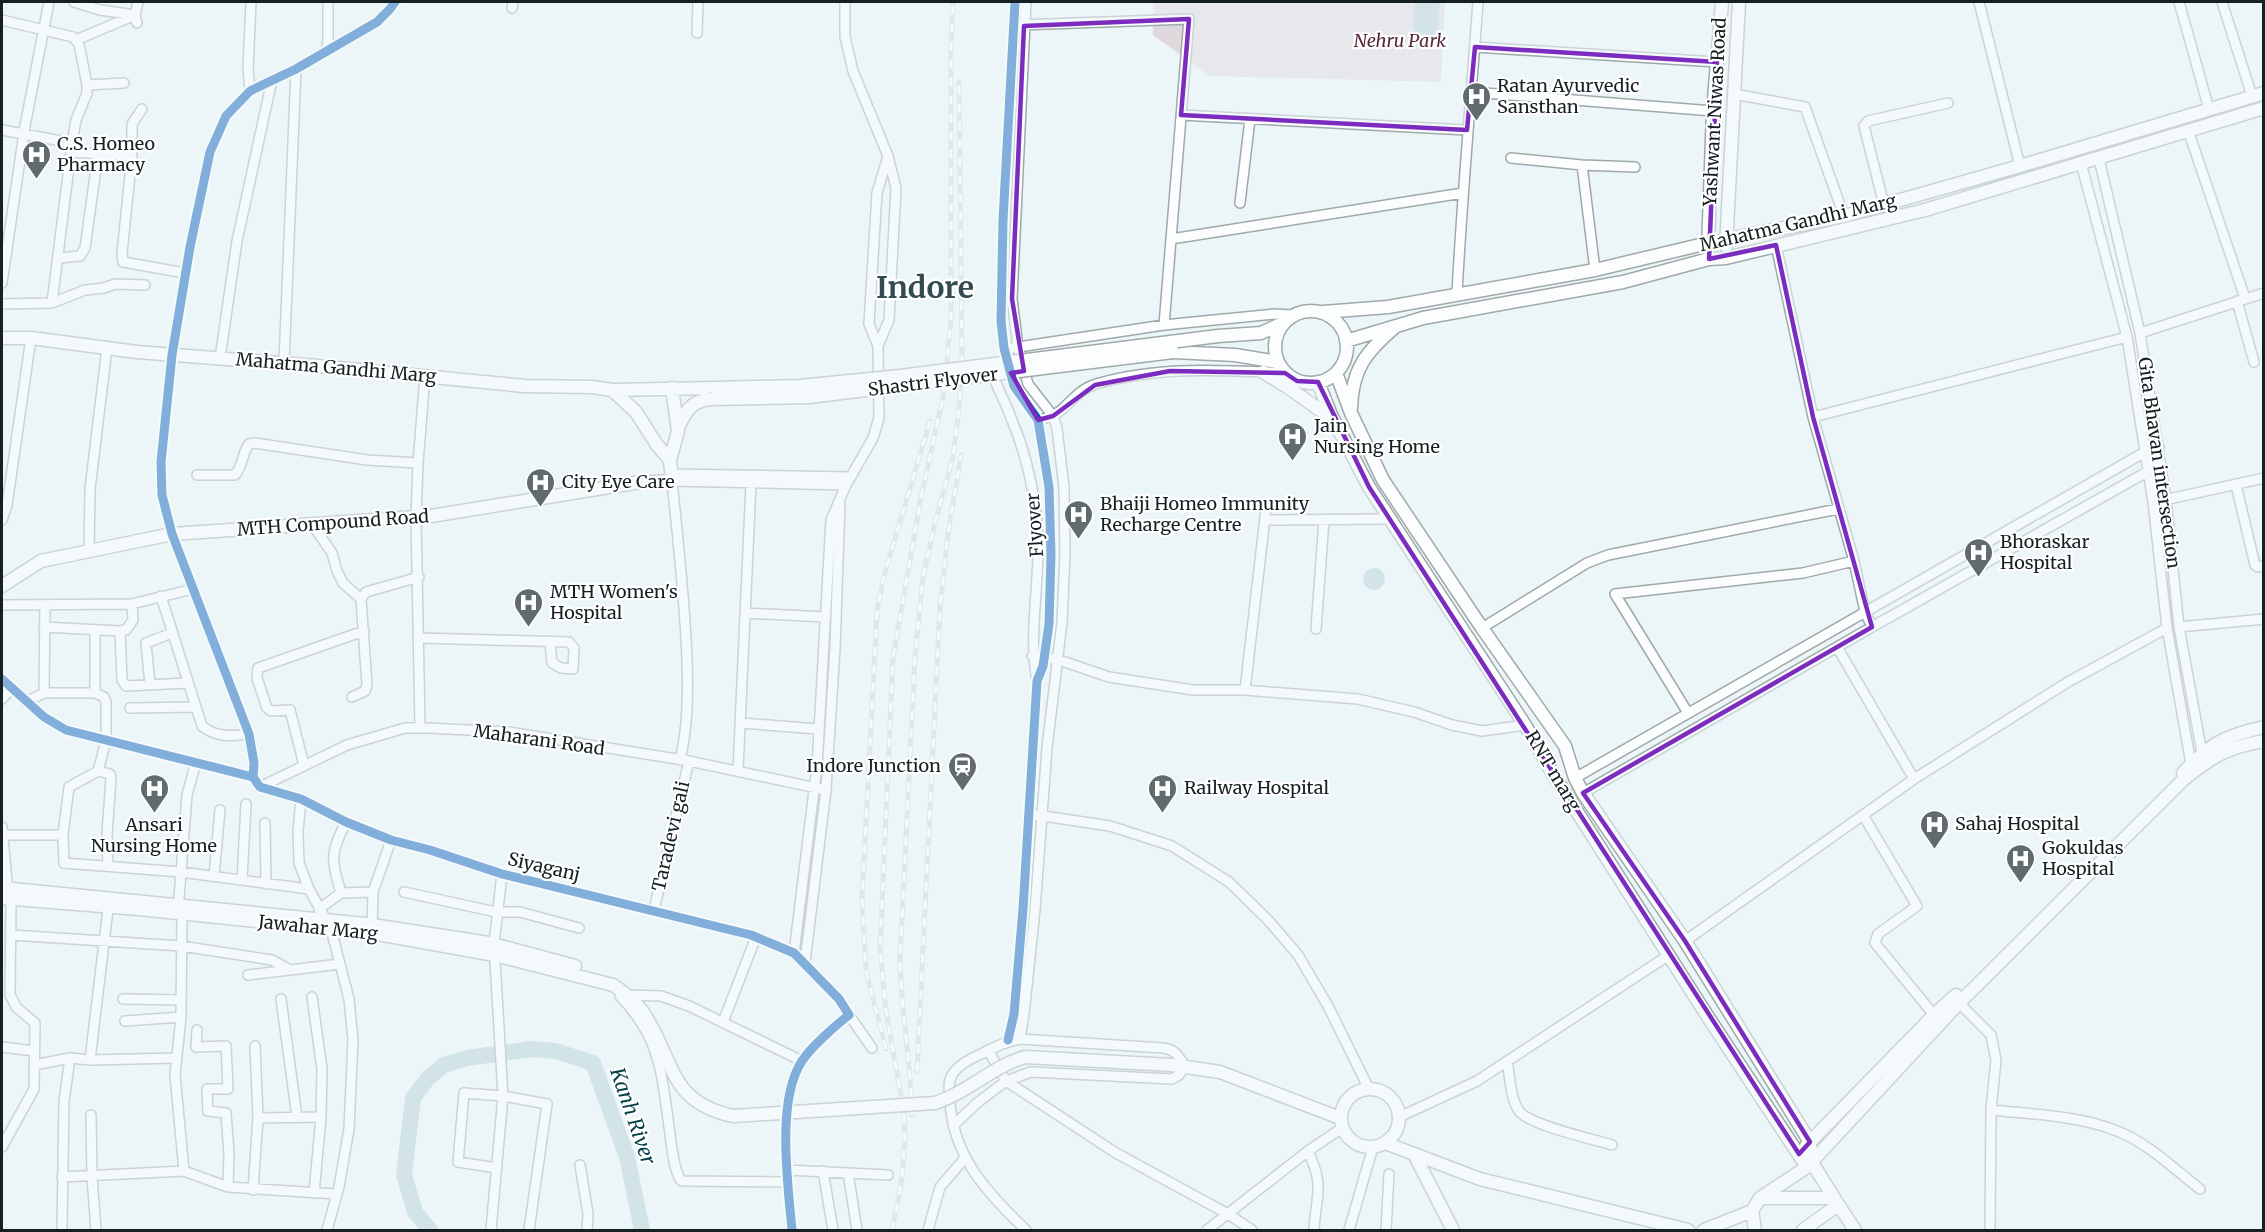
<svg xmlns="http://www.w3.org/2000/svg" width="2265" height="1232" viewBox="0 0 2265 1232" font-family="Merriweather,serif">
<rect width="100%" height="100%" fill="#ecf6f8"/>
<path fill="#dfd8dc" d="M1154,2H1445L1441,82L1209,76L1153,35Z"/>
<path fill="#b2cfd4" d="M1415,2H1440L1436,47L1412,45Z
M1363 579a11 11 0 1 1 22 0a11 11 0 1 1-22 0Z"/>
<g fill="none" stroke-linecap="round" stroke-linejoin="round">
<path stroke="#b2cfd4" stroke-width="16" d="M430,1230L415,1212L404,1175L413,1098L428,1078L444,1065L467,1058L531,1049L556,1051L593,1063L627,1157L642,1230"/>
<defs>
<path id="minor" d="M74,2L100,10L135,15L137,23
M845,2V37L853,71L888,156L896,188L889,320L878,346
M1979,2L2020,166
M2179,2L2209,109
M2222,2L2252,96
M512,8L513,2
M2,20L73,37L79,44L87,85V93L76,120L72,143L52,303
M1019,25L1189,19L1164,325
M697,33L698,2
M76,40L135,15L138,2
M1475,47L1717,62
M326,52L328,40V2
M87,85L124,83
M250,91L248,69L251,2
M1472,92L1713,111
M1734,94L1805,107L1844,216
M142,109L132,124V156L122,253L123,262L185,273
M1181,115L1467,130
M2,130L72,143
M2188,130L2245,298
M71,152L132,156
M1511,158L1582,165L1635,167
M2099,159L2140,333L2166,500L2179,627L2202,753L2200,758
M2081,163L2127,337L2153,502L2167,628L2191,764L2189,769
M1582,165L1595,270
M1240,203L1250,119
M1884,205L1864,126L1868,121L1948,103
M1171,239L1463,193
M1776,245L1813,417L1854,561L1865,612L1872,627
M59,258L80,256L85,248L98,154
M2,283L25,126L49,2
M1457,294C1462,196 1471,99 1478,2
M2237,301L2254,362
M2,304L52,303L85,290L104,288L115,284L145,285
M2140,333L2264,293
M1012,348L1164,325L1274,314L1292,315
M220,358L237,241L272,80
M284,363L296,69
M993,375C998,390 1006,403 1011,418C1027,455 1035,494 1038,534C1040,583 1028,633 1037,681
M1813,417L2127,337
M1038,420C1043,419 1048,418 1052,416C1067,410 1074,391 1096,384C1158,366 1222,370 1285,373
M671,474L851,477
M197,475H235C243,466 242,453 249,444L255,443L367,460L418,463
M2236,485L2255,565L2258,567L2264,566
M2160,501L2264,478
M2,520L7,505L31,338
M1265,520L1390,519
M312,524L332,553L337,571L343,583L361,599
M89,551L90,489L107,348
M161,596L202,726C217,738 231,736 249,734
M2,605L132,604L193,589
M745,613L826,617
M44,627L120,631L126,630L133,620L132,604
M2179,627L2264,619
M1482,628L1587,563L1608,555L1838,509
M1316,629L1324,520
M95,630V693
M120,631L122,680L126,686L188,683
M420,638L569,642L574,648L573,669L561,668L552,663L550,643
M1837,647L1914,779
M1032,656L1059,660L1109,677L1193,690H1245L1358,699L1414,712L1452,725L1482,731L1525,725
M2,679L44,717L66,730L253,777L260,787L301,799L346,822L391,840L430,850L502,874L751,935L794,953L839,999L849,1015C836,1025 810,1048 802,1061C776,1100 788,1185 792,1230
M150,685L146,643L172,633
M1245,690L1266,509
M44,693L45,605
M352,697L365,691L367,685L361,599L366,592L419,577
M2,699L11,689
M26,702L44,693H95L104,697L106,702V741L98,771L69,787L63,835L64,863L181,872L309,889
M130,708L196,707
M1688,713L1615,594L1803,573L1854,561
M741,723L818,729
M420,728L416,517L418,463L425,376
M680,760C688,727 688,693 687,660C685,600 678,541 672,481L846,485
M304,765L290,710L271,711L267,708L257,678L258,668L364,631
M738,770L751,484
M98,771L110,774L111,778L107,834L108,866
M253,777L254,763L249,734L172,534L162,495L161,462L172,355L190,247L210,152L226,116L250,91L296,69L377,22L390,9L395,2
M1575,778L2145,452L2159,447
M260,787L347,745L405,728H428L509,732L689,761L826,790
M1583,793L1872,627L2161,464
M301,799L298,832L299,863L309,889L331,929L349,999L353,1040L349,1129L339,1187L327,1230
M1030,814L1110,826L1172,846L1229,882L1268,920L1298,955L1328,1006L1369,1089
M1863,815L1917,906L1878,934L1875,943L1934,1015
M265,823L266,884
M2,827L8,893
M3,835H63
M214,876L220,810
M242,880L246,804
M404,892L496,912H520L579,928
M341,893C331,858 330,854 346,822
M319,909L341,893L373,892
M654,910L689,761
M178,911L187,795L196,762
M182,914L181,1017L175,1075L184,1171
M372,930L373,892L391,840
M11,935L181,946L272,960L290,970
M1685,941L1914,779L2068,682L2167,628
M794,953L817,766L831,520L846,485L873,438L879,418L878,346L869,324L877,193L888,156
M805,962L826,790L835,648L840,504
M248,975L340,964
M626,995L661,996L689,1006L802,1061
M620,996C662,1039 662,1078 670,1134C672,1148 673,1166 680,1179L682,1181L788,1182
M312,997L322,1069L321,1117L314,1193
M123,999L181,1000
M281,999L297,1117
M1959,1003L1991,1035L1996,1060L1991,1110L1990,1230
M849,1015L872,1048
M125,1021L181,1017
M723,1022L756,937
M197,1030L196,1047L226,1046L228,1089H207L208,1111L226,1113L229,1154L228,1187
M1020,1039L1024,1014L1035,910L1047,748L1062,622L1065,554L1064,488L1057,428L1053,416L1028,384L1018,347L1012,299L1026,2
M1008,1040L1014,1014L1023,909L1037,681L1043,666L1049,624L1051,554L1049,487L1038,420L1014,386L1004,348L1001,321L1003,220L1015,2
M2,1047L34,1051
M988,1050L1006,1081L1116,1153L1228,1214L1252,1230
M90,1060L109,901
M1507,1061C1510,1076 1510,1098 1519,1111C1529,1125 1593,1139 1612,1145
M34,1065L70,1058L90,1060L177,1058
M1991,1110C2030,1114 2081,1116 2117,1131C2148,1143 2174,1169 2200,1189
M91,1115L92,1177L96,1230
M1399,1117L1477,1081L1669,955
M258,1118L321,1117
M953,1126L977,1103L1006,1081L1031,1072L1172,1079L1179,1075L1185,1066C1179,1057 1175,1049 1163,1048L1020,1039C1006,1041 994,1047 981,1054C972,1058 957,1066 952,1075C947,1083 950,1094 950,1103C954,1158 988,1194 1026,1230
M2,1147L34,1089L35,1023L17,1008L10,995L11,899
M1308,1151C1325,1188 1316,1193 1314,1230
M580,1165L588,1214L587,1230
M497,1168L458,1162L464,1093L503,1096L547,1104L529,1230
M787,1170L888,1175
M823,1171L833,1230
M848,1173L857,1230
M62,1177L184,1171L228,1187L336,1194
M253,1190L258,1118L255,1046
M62,1230L64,1101L70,1058
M491,1230L503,1096L494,944L502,874
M928,1230L940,1187L965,1158
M1207,1230L1308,1151L1342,1128
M1349,1230L1373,1147
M1386,1230L1389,1174"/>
<path id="major" d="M1726,246L1739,2
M1708,249L1713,111L1722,2
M1275 347a36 36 0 1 1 72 0a36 36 0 1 1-72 0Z
M1323,312L1388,307L1595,270L1708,243L1844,216L2020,166L2264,93
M1218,336L1261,333L1281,324
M2,338H31L137,352L318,366L525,386L592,387L612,390L715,388
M1346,341L1423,318L1623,282L1709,259L1726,258L1925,210L2264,108
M1173,352L1235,355L1277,362
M1263,372L1286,386L1334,420
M1336,373L1351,413L1383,480L1482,628L1565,746L1575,778L1583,793L1685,941L1810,1142L1811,1161L1834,1198
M1318,382L1331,415L1369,487L1525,725L1553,774L1708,1017L1807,1167
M612,390L636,412L657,445L670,460
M1351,408C1352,369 1366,352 1395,327
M678,428C685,412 691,401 710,399
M2,586L41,561L172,534L431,516L634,483L672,481L670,460L678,431L672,388
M2183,773C2209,744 2226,735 2264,727
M2,888L366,924L489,943L575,966
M2,898L139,909L372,933L495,955L613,985C625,993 639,1004 646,1017C675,1063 669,1102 733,1116
M1172,1065L1220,1072L1340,1118
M1341 1118a29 29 0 1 1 58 0a29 29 0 1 1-58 0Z
M1385,1143L1480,1179L1688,1230
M1806,1146L1934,1015L1956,995
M1414,1154L1453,1230
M1760,1198L1807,1167L1959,1003L2184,779C2213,756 2227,747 2264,741
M1704,1230L1752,1211
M1755,1230L1752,1211L1760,1198H1834L1855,1230
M1803,1230L1838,1205"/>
</defs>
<use href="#minor" stroke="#9fa9ab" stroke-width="12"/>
<use href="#major" stroke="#9fa9ab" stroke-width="15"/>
<use href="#minor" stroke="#fcfefe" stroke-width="9"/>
<use href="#major" stroke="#fcfefe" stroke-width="12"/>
<defs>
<path id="rail" d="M886,1049L866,971L862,899L877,611L884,576L930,421
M917,1071L940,606L948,534L961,455
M912,1115C911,1063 901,1012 900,960L915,656L923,577L935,523L953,457L959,410L962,360L959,82
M892,1230L901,1185L905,1141L904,1113L886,1011L880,950L893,658L921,497L944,393L951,317V48L953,2"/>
</defs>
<use href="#rail" stroke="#d2d6d7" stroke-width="5"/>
<use href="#rail" stroke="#fff" stroke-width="3" stroke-dasharray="9" stroke-linecap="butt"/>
<defs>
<path id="major-bridge" d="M715,388L800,386L900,376L1218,336
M710,399L809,397L1173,352
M733,1116L935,1103C969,1092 991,1067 1025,1057L1172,1065"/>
</defs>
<use href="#major-bridge" stroke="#9fa9ab" stroke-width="15" stroke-linecap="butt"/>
<use href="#major-bridge" stroke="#fcfefe" stroke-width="12"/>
<defs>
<path id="cycleway" d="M2,679L44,717L66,730L253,777L260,787L301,799L346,822L391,840L430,850L502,874L751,935L794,953L839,999L849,1015C836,1025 810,1048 802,1061C776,1100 788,1185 792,1230
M253,777L254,763L249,734L172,534L162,495L161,462L172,355L190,247L210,152L226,116L250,91L296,69L377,22L390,9L395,2
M1008,1040L1014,1014L1023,909L1037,681L1043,666L1049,624L1051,554L1049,487L1038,420L1014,386L1004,348L1001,321L1003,220L1015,2"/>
</defs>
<use href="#cycleway" stroke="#fff" stroke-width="13"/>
<use href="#cycleway" stroke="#0057b8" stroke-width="9"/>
</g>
<path d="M0 0H2265V1232H0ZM1189,19L1181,115L1467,130L1475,47L1717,62L1709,259L1776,245L1813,417L1872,627L1583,793L1685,941L1810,1142L1799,1154L1369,487L1318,382L1297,381L1285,373L1170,371L1095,385L1053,416L1038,420L1011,373L1024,371L1012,299L1024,26Z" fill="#ecf6f8" fill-opacity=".55" fill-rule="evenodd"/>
<path fill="none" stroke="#7b2cbf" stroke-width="4.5" stroke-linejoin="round" d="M1189,19L1181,115L1467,130L1475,47L1717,62L1709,259L1776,245L1813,417L1872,627L1583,793L1685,941L1810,1142L1799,1154L1369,487L1318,382L1297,381L1285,373L1170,371L1095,385L1053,416L1038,420L1011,373L1024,371L1012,299L1024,26Z"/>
<defs>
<symbol id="hospital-pin" viewBox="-11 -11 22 30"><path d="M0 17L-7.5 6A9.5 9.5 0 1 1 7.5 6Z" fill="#606b6d" stroke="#fff"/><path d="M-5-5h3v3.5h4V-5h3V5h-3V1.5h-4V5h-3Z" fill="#fff"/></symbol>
<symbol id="station-pin" viewBox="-11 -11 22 30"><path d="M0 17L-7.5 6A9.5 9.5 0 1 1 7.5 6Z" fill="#606b6d" stroke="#fff"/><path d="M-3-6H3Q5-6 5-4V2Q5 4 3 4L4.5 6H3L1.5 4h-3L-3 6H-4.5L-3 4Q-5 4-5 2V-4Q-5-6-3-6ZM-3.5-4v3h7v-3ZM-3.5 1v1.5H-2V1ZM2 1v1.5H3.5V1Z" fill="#fff"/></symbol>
</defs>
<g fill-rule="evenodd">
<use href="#hospital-pin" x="1460" y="80" width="33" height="45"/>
<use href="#hospital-pin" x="20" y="138" width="33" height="45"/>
<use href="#hospital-pin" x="1276" y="420" width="33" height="45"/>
<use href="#hospital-pin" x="524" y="466" width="33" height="45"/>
<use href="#hospital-pin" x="1062" y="498" width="33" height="45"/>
<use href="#hospital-pin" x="1962" y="536" width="33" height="45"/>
<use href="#hospital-pin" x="512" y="586" width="33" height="45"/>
<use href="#station-pin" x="946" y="750" width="33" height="45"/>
<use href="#hospital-pin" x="138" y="772" width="33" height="45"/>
<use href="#hospital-pin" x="1146" y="772" width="33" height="45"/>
<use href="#hospital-pin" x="1918" y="808" width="33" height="45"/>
<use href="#hospital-pin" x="2004" y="842" width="33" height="45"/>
</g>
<g text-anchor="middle" stroke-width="4.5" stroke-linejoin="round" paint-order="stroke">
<g font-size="18" font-style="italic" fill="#562839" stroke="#fff">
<text x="1400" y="47">Nehru Park</text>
</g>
<g font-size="18" fill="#152022" stroke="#fff" text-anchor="start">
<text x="1497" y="92">Ratan Ayurvedic<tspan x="1497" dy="21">Sansthan</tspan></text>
<text x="57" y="150">C.S. Homeo<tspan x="57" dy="21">Pharmacy</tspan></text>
<text x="1314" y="432">Jain<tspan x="1314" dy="21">Nursing Home</tspan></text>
<text x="562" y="488">City Eye Care</text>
<text x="1100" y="510">Bhaiji Homeo Immunity<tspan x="1100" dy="21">Recharge Centre</tspan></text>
<text x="2000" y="548">Bhoraskar<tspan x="2000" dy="21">Hospital</tspan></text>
<text x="550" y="598">MTH Women's<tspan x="550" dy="21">Hospital</tspan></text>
<text x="941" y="772" text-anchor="end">Indore Junction</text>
<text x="1184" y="794">Railway Hospital</text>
<text x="1955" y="830">Sahaj Hospital</text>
<text x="154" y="831" text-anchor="middle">Ansari<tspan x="154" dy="21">Nursing Home</tspan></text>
<text x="2042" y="854">Gokuldas<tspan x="2042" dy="21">Hospital</tspan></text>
</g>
<g font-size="18" fill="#152022" stroke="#fff">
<text transform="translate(1715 112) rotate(-87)" y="6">Yashwant Niwas Road</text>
<text transform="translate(1798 223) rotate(-13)" y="6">Mahatma Gandhi Marg</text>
<text transform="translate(336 368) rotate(5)" y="6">Mahatma Gandhi Marg</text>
<text transform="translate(933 382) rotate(-7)" y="6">Shastri Flyover</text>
<text transform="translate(2159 463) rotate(82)" y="6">Gita Bhavan intersection</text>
<text transform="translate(333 523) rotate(-4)" y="6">MTH Compound Road</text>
<text transform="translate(1035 525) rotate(-94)" y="6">Flyover</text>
<text transform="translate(539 740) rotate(8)" y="6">Maharani Road</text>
<text transform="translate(1553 771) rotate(59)" y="6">RNT marg</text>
<text transform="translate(671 836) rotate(-77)" y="6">Taradevi gali</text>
<text transform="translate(544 867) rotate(13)" y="6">Siyaganj</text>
<text transform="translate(318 928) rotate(6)" y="6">Jawahar Marg</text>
</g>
<g font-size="20" font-style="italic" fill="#043e46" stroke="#fff">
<text transform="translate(633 1116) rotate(71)" y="7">Kanh River</text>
</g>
<g font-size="30" font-weight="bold" fill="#314b50" stroke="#fff">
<text x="925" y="298">Indore</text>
</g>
</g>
<rect width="2265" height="1232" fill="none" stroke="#152022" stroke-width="6"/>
</svg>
